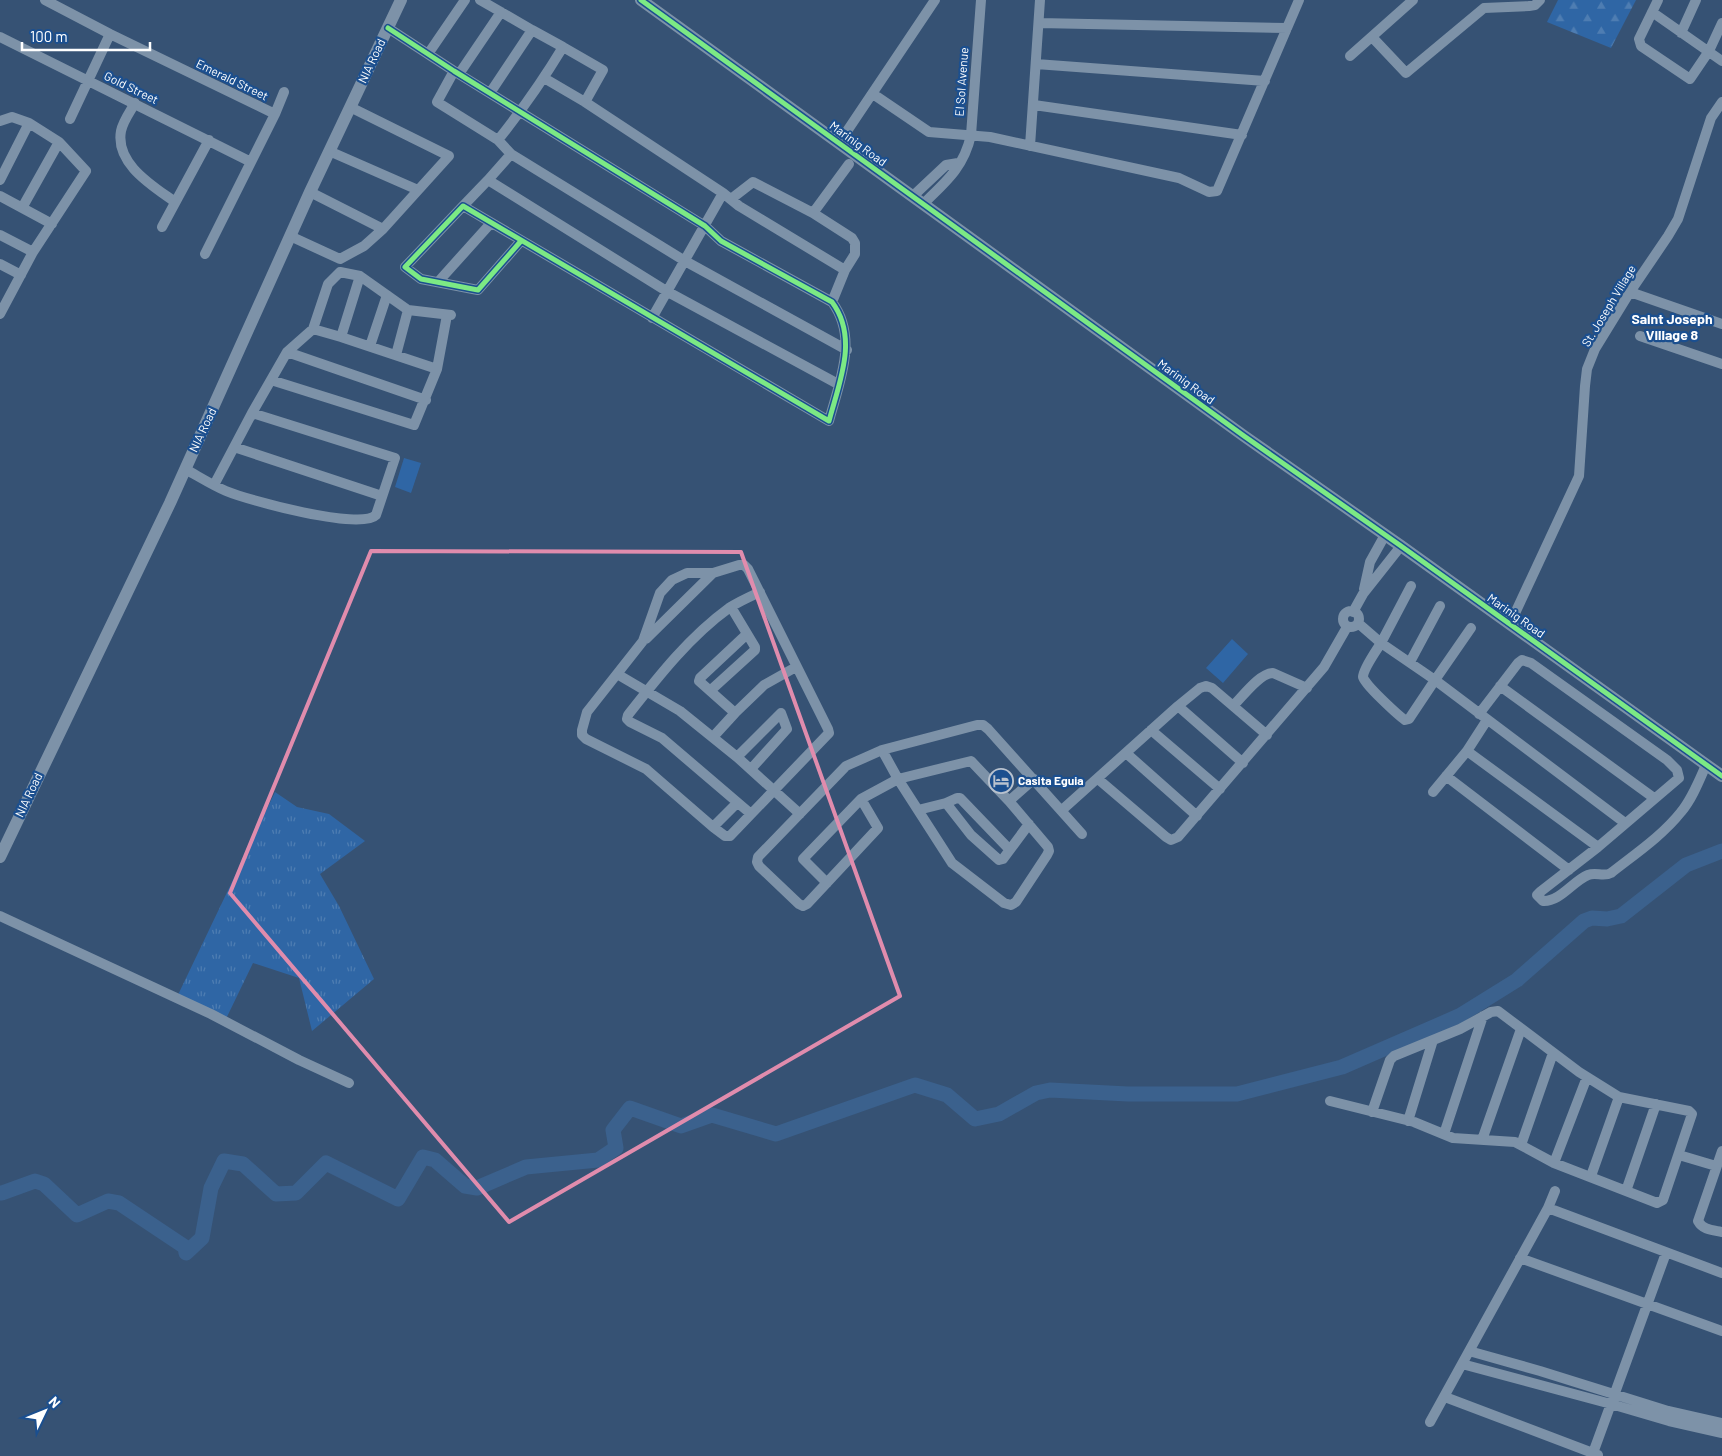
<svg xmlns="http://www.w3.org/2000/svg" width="1722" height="1456" viewBox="0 0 1722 1456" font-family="Barlow,sans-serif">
<defs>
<pattern id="grass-tufts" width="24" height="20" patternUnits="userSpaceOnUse" patternTransform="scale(1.25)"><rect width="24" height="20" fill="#2f66a5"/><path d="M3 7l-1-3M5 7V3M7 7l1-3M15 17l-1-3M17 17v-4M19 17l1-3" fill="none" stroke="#4e7db2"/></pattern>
<pattern id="forest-firs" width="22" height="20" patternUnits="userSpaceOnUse" patternTransform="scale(1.25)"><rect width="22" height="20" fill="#2f66a5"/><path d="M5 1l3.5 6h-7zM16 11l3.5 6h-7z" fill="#4e7db2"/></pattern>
</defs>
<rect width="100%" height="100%" fill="#365274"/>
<path fill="url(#grass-tufts)" d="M275,792L297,807L329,814L365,841L320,874L339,906L374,979L312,1031L299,978L253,963L224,1023L176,999Z"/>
<path fill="url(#forest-firs)" d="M1558,0H1636L1611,48L1547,22Z"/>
<path fill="#2f66a5" d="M404,458L421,463L411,493L395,487Z
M1232,639L1248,654L1223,683L1206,668Z"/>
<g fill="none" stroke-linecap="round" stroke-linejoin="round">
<path stroke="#3b618d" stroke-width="15" d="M0,1193H2L35,1181L44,1184L77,1215L108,1201L119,1203L185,1247L186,1253L202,1238L211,1188L224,1161L243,1164L276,1194L296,1193L326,1163L398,1199L423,1157L435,1160L465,1186L477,1188L526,1167L598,1160L616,1148L613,1130L630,1108L681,1126L712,1115L776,1134L915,1085L947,1095L975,1119L999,1114L1036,1093L1050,1090L1128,1094H1237L1342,1067L1459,1016L1517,980L1584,921L1592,918L1607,919L1621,916L1686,865L1722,851"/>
<path stroke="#7d92a8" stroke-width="10" d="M45,0L110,34L275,114
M1658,0L1639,39L1641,46L1690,79L1709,51L1722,23
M1652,12L1722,61
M1039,23L1287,28
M388,28L454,71L705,226L721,241L832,302C859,338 839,383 829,421L463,206L405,267L421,279L478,290L521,241
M1681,33L1696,0
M0,37L251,162
M1372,37L1406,73L1484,8L1529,6L1535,5L1540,0
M428,54L465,0
M1350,56L1413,0
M1036,64L1265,81
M454,71L437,102L498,140
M459,74L501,12L480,0
M544,78L585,102L603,70L563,47
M490,93L532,30L501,12
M873,94L929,132L990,137L1179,178L1209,192L1217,191L1299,0
M585,102L723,193L652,318
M135,103C130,112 123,121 121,131C115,164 153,186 175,202
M1034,105L1242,135
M70,119L110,34
M0,121L12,117L29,123L59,142L86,171L33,252
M839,143L935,0
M1030,146L1040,0
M329,151L418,190
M511,154L498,140C522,110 543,80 563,47L532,30
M0,180L29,123
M488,180L511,154L685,261L847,350
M310,192L383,229
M723,193L739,206L845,270L832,302
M0,196L52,224
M913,196L946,165L958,163
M731,199L753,182L813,213L852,238L855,243V254L845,270
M923,204C946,182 964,167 971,135L981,0
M463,206L488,180L668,292L838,384
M22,208L59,142
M813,213L849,164
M162,227L209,140
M0,235L33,252L0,314
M290,236L340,259L364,246L383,229L449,156L350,107
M205,254L275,114L284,92
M0,264L21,275
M438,282L491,223
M1630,292L1722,324
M313,329L341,337L437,369
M1640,336L1722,364
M341,337L360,276
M370,346L387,295
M287,352L426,400
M396,355L408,310
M271,380L414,425L437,369L447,315
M234,447L382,496
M185,469C198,476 212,485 226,491C247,500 361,531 376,515L395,458L252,413
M214,485L252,413L287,352L313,329L328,284L340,272L360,276L408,310L451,315
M739,565H744L748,569L828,729L829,733L730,836H725L713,827L646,769L586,739L582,735V730L587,712L643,641L660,593L672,580L687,573H713Z
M1364,589L1370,562L1385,535
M1343 619a8 8 0 1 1 16 0a8 8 0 1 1-16 0Z
M1353,612L1363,594L1401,546
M1358,623L1381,643L1435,680L1409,719L1405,720C1399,716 1363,683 1363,677C1363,669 1376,651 1381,643C1391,624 1401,605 1411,586
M1510,624L1579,476L1585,386L1587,369L1595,349L1630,292L1668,236L1678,219L1711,118L1722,102
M1471,628L1435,680L1625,823
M646,639L713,573
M1410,662L1440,606
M617,674L680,711L737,757L800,814
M1500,686L1654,798
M711,690L755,650V647L731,607
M1178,706L1243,763
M1233,706C1243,696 1260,673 1273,673L1307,688
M735,713L764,685L796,667
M1479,714L1518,663L1522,660L1531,663L1667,760L1677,770L1679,778L1598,847L1540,892L1537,895L1543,901C1560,902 1573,881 1588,875C1596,872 1604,877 1611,873C1635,854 1662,836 1681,812C1692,799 1699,781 1706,765
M1151,730L1220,789
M713,737L735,713L699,681L700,678L747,634
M1467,751L1598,847
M1126,753L1197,816
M737,757L781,713L787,729L751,769
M1446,776L1569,870
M1098,779L1166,837L1171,840L1178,837L1324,667L1347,627
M1433,792L1467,751L1487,720
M861,799L878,828L807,904L803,906L799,904L759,866L757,862L758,857L846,766L882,750L977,725H983L988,729L1082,834
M1009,801L1034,779
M946,803L971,835L999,860L1003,859L1029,824
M918,810L946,803L957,798H960L1009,849
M1062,810L1178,706L1200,688L1206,686L1212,688L1267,735
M751,814L662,738L630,722L627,719L628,715C658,677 689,637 729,608C738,602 749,597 760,592
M713,827L737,803
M827,883L803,859L861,799L898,779L971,761L1009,801L1048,847L1049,851L1047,855L1016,902L1011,905L1004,903L952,863L898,779L882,750
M0,916L211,1014L299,1060L349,1083
M1330,1101L1414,1122L1453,1138L1515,1142L1554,1163L1657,1203L1663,1200L1692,1114L1689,1111L1619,1097L1579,1072L1498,1011L1491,1012L1460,1029L1394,1056L1390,1060L1372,1112
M1408,1121L1433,1040
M1444,1134L1483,1016
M1482,1140L1521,1029
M1521,1145L1553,1053
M1722,1151L1698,1221C1703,1230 1712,1230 1722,1232
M1679,1155L1716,1166
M1554,1163L1587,1077
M1591,1176L1619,1097
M1626,1191L1656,1104
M1548,1208L1722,1273
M1520,1258L1722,1331
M1469,1351L1540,1371L1668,1411L1722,1423
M1462,1364L1611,1404L1669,1421L1722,1433
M1445,1397L1598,1455
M1430,1422L1548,1208L1555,1191
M1593,1453L1666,1253"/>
<path stroke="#7d92a8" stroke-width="12" d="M641,0L1244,436L1401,546L1722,776
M0,857L170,503L310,192L401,0"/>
<defs>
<path id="cycleway" d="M641,0L1244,436L1401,546L1722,776
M388,28L454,71L705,226L721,241L832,302C859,338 839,383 829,421L463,206L405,267L421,279L478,290L521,241"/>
</defs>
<use href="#cycleway" stroke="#1b4f8f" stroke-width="8"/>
<use href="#cycleway" stroke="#7ce984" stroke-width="5"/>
</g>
<path fill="none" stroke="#e08cad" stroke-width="4" stroke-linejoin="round" d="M371,551L741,552L900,996L509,1222L230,893Z"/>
<defs>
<symbol id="hotel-ring" viewBox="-11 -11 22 22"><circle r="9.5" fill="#1b4f8f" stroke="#b9c2ce" stroke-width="1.5"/><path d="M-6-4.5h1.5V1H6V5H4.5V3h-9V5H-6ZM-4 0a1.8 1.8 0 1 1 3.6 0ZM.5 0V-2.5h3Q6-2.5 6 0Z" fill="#b9c2ce"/></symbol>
</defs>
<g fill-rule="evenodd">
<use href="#hotel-ring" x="987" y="767" width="28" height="28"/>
</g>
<g text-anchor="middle" stroke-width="4.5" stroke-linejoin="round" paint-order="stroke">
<g font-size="12" fill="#fff" stroke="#1b4f8f">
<text transform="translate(372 61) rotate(-65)" y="4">NIA Road</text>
<text transform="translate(232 80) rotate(26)" y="4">Emerald Street</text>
<text transform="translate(962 82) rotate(-86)" y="4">El Sol Avenue</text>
<text transform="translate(131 88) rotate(26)" y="4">Gold Street</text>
<text transform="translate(858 144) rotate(36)" y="4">Marinig Road</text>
<text transform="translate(1609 306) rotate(-59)" y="4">St. Joseph Village</text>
<text transform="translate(1186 382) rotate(36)" y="4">Marinig Road</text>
<text transform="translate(203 430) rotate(-65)" y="4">NIA Road</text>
<text transform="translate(1516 616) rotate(35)" y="4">Marinig Road</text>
<text transform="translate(29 795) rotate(-65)" y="4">NIA Road</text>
</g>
<g font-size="12" font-weight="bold" fill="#fff" stroke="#1b4f8f" text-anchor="start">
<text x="1018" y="785">Casita Eguia</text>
</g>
<g font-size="14" font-weight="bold" fill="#fff" stroke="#1b4f8f">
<text x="1672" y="324">Saint Joseph<tspan x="1672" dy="16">Village 8</tspan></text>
</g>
</g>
<g transform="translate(45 1411) rotate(47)" stroke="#1b4f8f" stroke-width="4" paint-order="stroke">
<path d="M0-4L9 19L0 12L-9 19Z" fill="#ffffff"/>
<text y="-8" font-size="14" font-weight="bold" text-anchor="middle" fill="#ffffff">N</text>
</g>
<path d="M22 42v8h128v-8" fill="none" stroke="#ffffff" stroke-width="2.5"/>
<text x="30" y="42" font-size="15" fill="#ffffff" stroke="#1b4f8f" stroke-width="4" paint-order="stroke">100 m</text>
</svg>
